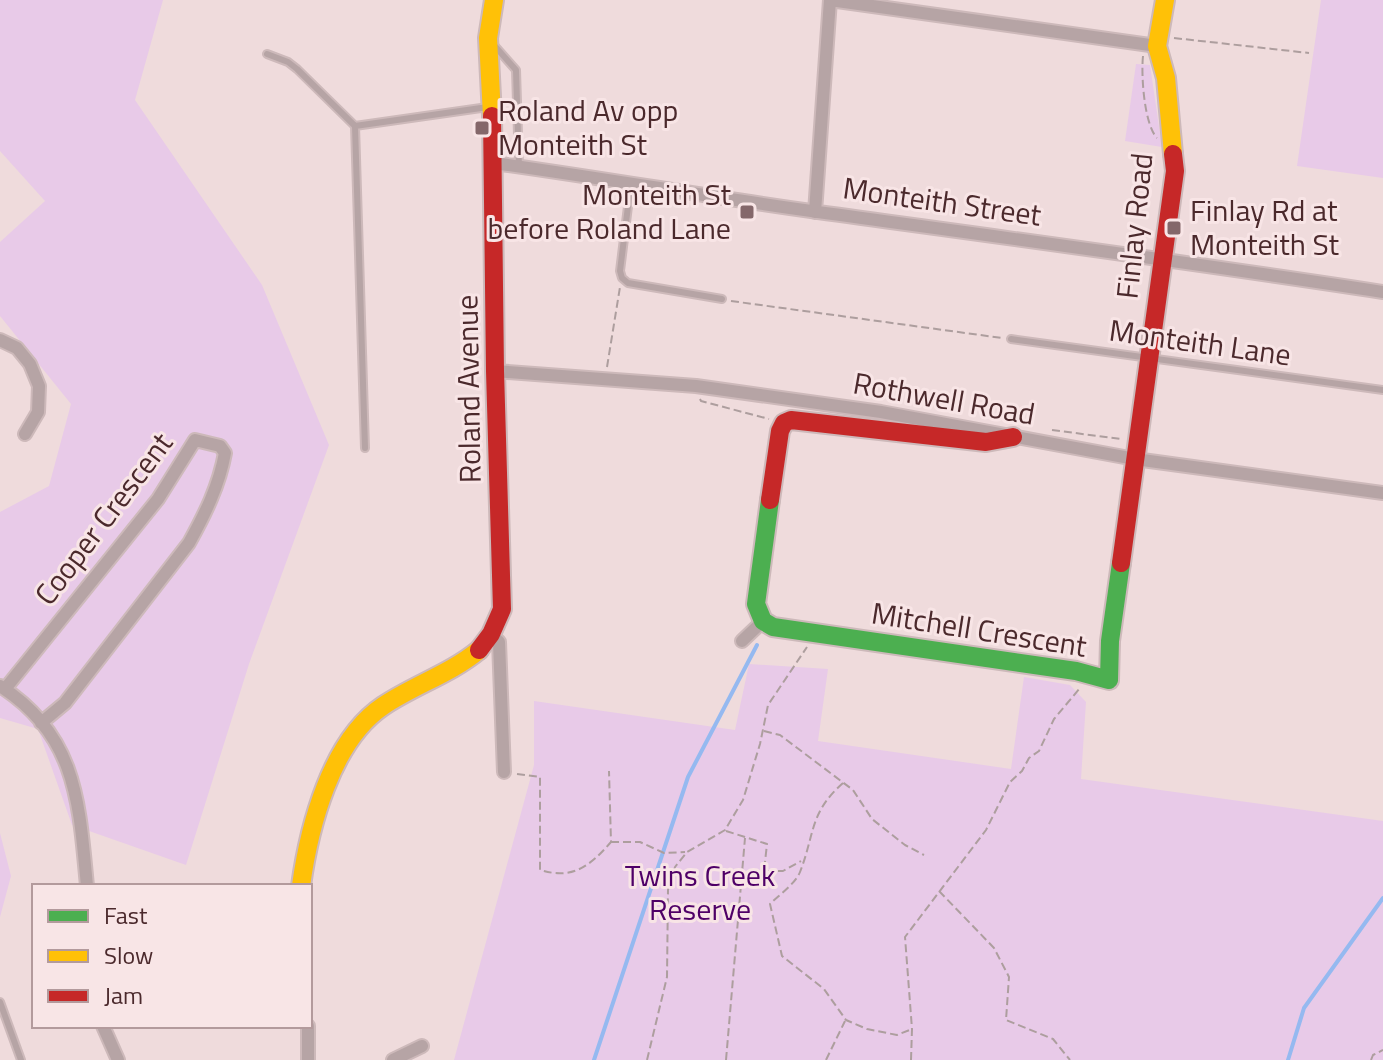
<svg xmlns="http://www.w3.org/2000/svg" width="1383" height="1060" viewBox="0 0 1383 1060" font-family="'Titillium Web',sans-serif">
<rect width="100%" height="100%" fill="#efdbdc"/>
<path fill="#e8cae8" d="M0,0H163L135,100L262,285L329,445L249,664L186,865L72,825L38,729L0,718V512L49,486L71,404L0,316V242L45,201L0,151Z
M1321,0H1383V178L1297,166Z
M1136,64L1150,65L1162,147L1125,141Z
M749,664L828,669L818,741L1011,769L1024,677L1070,685L1086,702L1081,779L1383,821V1060H454L534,765V701L735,730Z
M0,833L11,876L0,917Z"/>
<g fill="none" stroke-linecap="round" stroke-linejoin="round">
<path stroke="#95b9f0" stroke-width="4" d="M594,1060L688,777L757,645
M1288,1060L1304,1008L1383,898"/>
<defs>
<path id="lane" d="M493,44L516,70L519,167
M267,54L288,62L297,69L355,126
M631,182L620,271L622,278L628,283L722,299
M1011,339L1383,390
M365,448L355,126L488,107
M0,1002L21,1060"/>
<path id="street" d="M830,0L1157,46
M494,163C603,178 710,197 818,212C1007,238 1195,263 1383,292
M815,212L830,0
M0,340L17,348L30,364L39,386L38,412L25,434
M495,371L696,386L881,412L1135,459L1383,493
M491,634L499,642L504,772
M742,641L763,621
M0,686C77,735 79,803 87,886
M5,689L158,499L195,440L220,446L225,453C219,486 205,514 189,543L65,703L41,723
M103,1026L118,1060
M308,1026V1060
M393,1060L422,1046"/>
<path id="fast" d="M770,500L756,604L763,621L773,627L1076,671L1109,680L1110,641L1121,563"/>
<path id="slow" d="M1165,0L1157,46L1166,78L1173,154
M492,116L488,38L494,0
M301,886C309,827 331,741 383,706C414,685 450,674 479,650"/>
<path id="jam" d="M770,500L780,431L784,423L791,420L986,442L1013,437
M1121,563L1175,171L1173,154
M479,650L491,634L502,609L495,371L492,116"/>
</defs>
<use href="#lane" stroke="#cdb9ba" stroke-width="10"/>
<use href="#street" stroke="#cdb9ba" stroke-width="16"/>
<use href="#fast" stroke="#cdb9ba" stroke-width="22"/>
<use href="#slow" stroke="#cdb9ba" stroke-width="22"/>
<use href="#jam" stroke="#cdb9ba" stroke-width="22"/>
<path stroke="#ad9e9e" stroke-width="2" stroke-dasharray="8 4" stroke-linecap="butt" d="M1174,38L1309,53
M1143,56C1141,75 1144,124 1157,138
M731,301L1002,338
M607,367L620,287
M700,399L701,401L769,419
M1052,430L1121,439
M764,731L780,735L853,790L872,819L905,845L924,855
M517,774L540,777V870C573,880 590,866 611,842L609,771
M843,783C809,813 815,834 800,872C795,884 779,895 770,904L782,956L824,989L846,1020L867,1029L897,1035L912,1029
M726,831L767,844L764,871H783L801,861
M611,842H640L664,853L685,852
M939,891L994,948L1009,977L1006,1020L1053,1039L1070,1060
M647,1060L667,977L668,890L675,867L687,852L725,830L743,800L760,744L768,705L807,647
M726,1060L745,838
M826,1060L845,1021
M911,1060L912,1029L905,937L986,830L1010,782L1022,771L1029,758L1039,751L1054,719L1080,688
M1371,1060L1373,1055L1383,1050"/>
<use href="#lane" stroke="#b6a4a5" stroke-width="6"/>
<use href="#street" stroke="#b6a4a5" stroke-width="12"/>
<use href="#fast" stroke="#4caf50" stroke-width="18"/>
<use href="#slow" stroke="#ffc107" stroke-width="18"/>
<use href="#jam" stroke="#c62828" stroke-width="18"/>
</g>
<g fill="#84676a" stroke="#f8e5e6" stroke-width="3">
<rect x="474" y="120" width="16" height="16" rx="4"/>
<rect x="739" y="204" width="16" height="16" rx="4"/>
<rect x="1166" y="220" width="16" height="16" rx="4"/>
</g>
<g text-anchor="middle" stroke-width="6" stroke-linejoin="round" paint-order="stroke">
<g font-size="30" fill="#4b292c" stroke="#f8e5e6" text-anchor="start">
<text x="498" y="121">Roland Av opp<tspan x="498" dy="34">Monteith St</tspan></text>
<text x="731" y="205" text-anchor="end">Monteith St<tspan x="731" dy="34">before Roland Lane</tspan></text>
<text x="1190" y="221">Finlay Rd at<tspan x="1190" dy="34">Monteith St</tspan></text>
</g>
<g font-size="30" fill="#4b292c" stroke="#f8e5e6">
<text transform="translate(942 202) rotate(8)" y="10">Monteith Street</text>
<text transform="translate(1135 226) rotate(-84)" y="10">Finlay Road</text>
<text transform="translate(1200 343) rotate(8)" y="10">Monteith Lane</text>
<text transform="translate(469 389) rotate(-91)" y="10">Roland Avenue</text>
<text transform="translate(944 399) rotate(10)" y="10">Rothwell Road</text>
<text transform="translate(104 519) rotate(-53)" y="10">Cooper Crescent</text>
<text transform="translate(979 630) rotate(9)" y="10">Mitchell Crescent</text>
</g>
<g font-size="30" fill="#4f0067" stroke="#f8e5e6">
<text x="700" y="886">Twins Creek<tspan x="700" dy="34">Reserve</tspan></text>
</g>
</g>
<rect x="32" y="884" width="280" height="144" fill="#f8e5e6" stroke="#b39a9c" stroke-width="2"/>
<rect x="48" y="910" width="40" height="12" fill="#4caf50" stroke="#b39a9c" stroke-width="2"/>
<text x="104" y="924" font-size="24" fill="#4b292c">Fast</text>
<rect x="48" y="950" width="40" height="12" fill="#ffc107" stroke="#b39a9c" stroke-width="2"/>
<text x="104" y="964" font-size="24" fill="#4b292c">Slow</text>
<rect x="48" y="990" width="40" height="12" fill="#c62828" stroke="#b39a9c" stroke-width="2"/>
<text x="104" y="1004" font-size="24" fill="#4b292c">Jam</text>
</svg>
